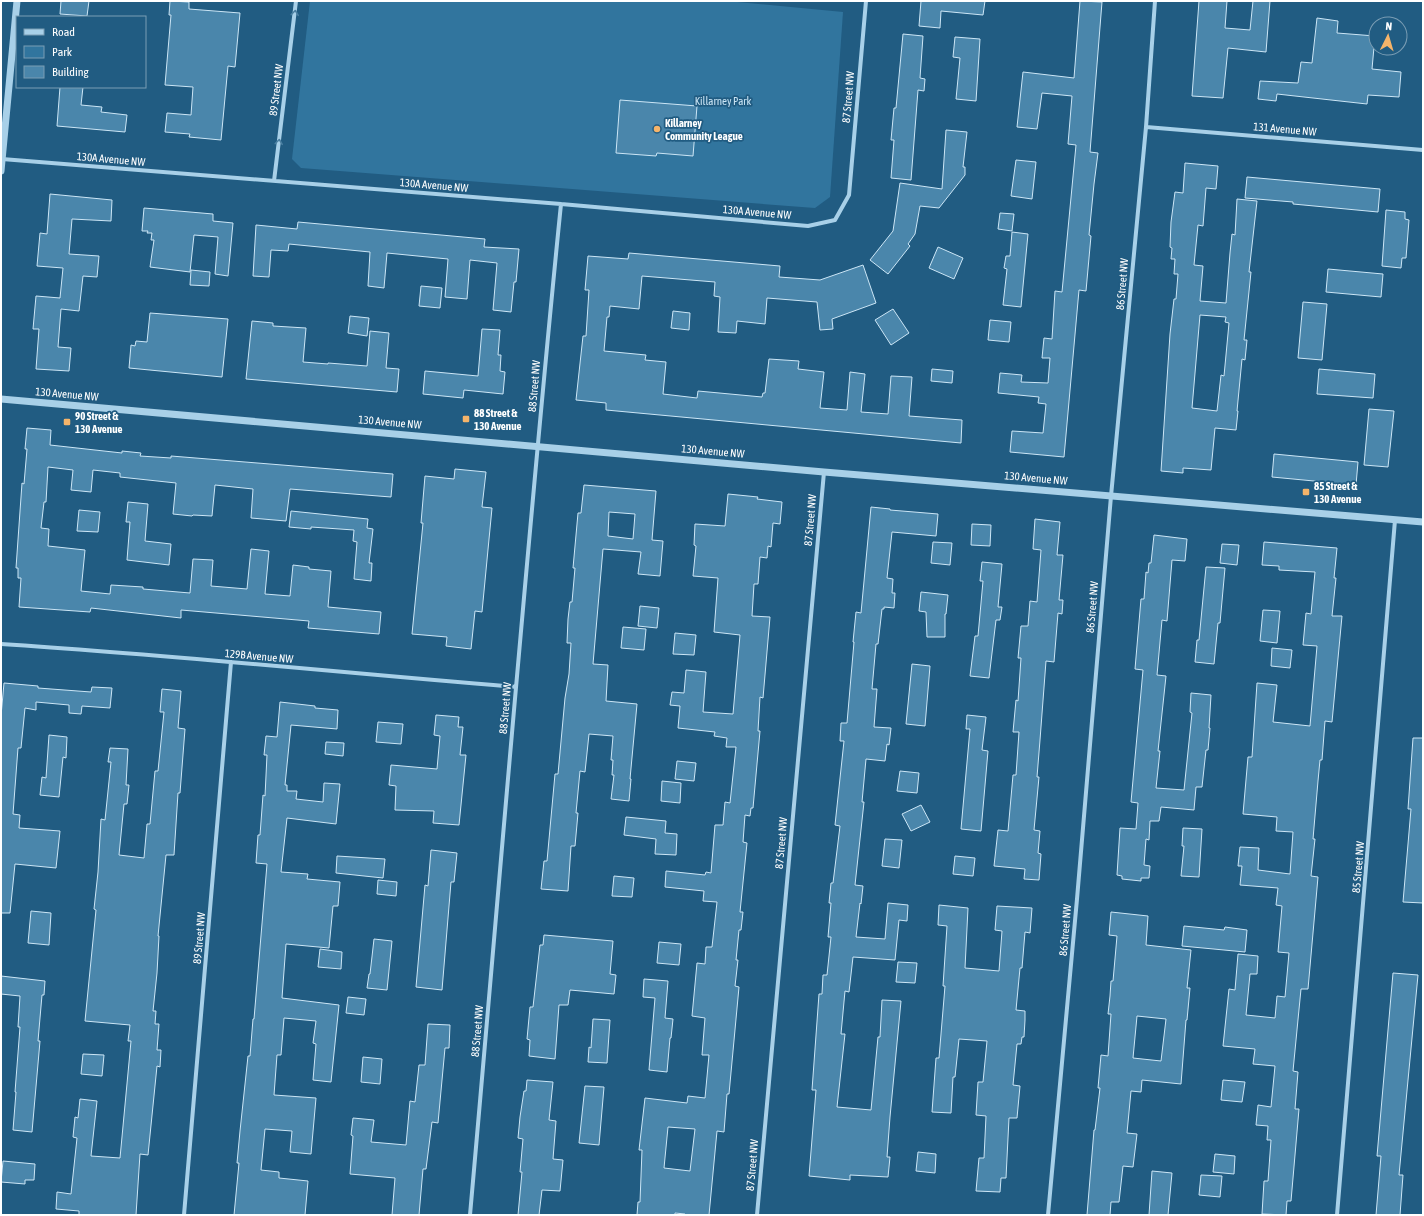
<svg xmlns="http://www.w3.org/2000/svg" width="1424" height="1216" viewBox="0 0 1424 1216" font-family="'Asap Condensed',sans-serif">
<rect width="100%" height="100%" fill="#215c82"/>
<path fill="#31759e" d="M310,1H727L843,12L830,197L815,208L301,168L292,159Z"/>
<path fill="#4a86ab" stroke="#cce6f6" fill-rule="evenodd" d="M61,1H89L87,16L60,14Z
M170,1L189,2V9L240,13L235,67L228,66L221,140L189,137L190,134L165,132L167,113L191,115L193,87L165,85L171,15H169Z
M921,1H985L983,15L941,11L940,28L919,26Z
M1080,1L1102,2L1090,152L1098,153L1094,184L1089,235L1091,236L1086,291L1079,290L1064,457L1010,452L1012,431L1043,433L1046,404L1038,403L1039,397L998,393L1000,373L1022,375L1021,382L1048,383L1050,358H1042L1044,338L1052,339L1055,291L1062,292L1076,145L1068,144L1072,96L1042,93L1037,129L1017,127L1023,72L1074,78Z
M1199,1H1227L1225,28L1250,30L1253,1H1270L1266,52L1228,48L1223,98L1192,96Z
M1317,18L1338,21L1337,33L1375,36L1372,69L1401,72L1399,97L1368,95L1367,104L1277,94L1276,101L1258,99L1260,81L1298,83L1301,62L1312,63Z
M903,34L923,36L920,78L925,79L924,91L918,90L911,180L891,178L894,140H891L894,108H896Z
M955,37L980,39L976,101L956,99L960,58L953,57Z
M60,87H83L81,105L102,107L101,112L127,115L125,132L57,126Z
M620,100L697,106L693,156L657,153L656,156L616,153Z
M946,130L967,132L963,167H965V175L939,208L920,206L915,234L908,244L910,246L888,274L870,260L893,231L900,183L942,189Z
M1016,160L1036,162L1032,199L1011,196Z
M1185,163L1218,166L1216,189L1206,188L1203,226L1198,225L1194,265L1203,266L1200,301L1226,303L1230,253L1232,234L1235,235L1237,199L1257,201L1249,272H1251L1244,340H1247L1245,360L1242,359L1237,411H1238L1236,430L1215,428L1211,470L1183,468V473L1161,471L1170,334L1174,299H1176L1178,274H1174L1175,259H1171L1172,248L1170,247L1171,222L1175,192L1183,193ZM1200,315L1226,317L1225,322L1229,323L1224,376L1221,375L1217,411L1192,408Z
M1247,177L1380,189L1378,212L1293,204V202L1245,198Z
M50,194L112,200L111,221L72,219L69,254L99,256L97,277L83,276L79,311L61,309L58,347L71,348L69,371L36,369L39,329H33L36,296L60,298L63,268L37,266L40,233L47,234Z
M144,208L213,214V221L233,223L228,276L215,274L218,237L194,235L190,272L150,267L154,240H151L152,233H147L148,231H142Z
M1386,210L1405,212V219L1409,220L1406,258H1402L1401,268L1382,266Z
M1000,213L1014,214L1012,231L998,229Z
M298,222L485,239L484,247L519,249L516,282H514L511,312L493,310L497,263L470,260L467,299L445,297L448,259L387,253L384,288L368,286L370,252L289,244L288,251L271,250L269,277L253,276L256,225L297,229Z
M1012,232L1028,234L1021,307L1003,305L1007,269L1004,268L1006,256H1010Z
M938,247L963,258L954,279L929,268Z
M629,253L780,266L779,277L820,280L863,265L876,303L832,319L833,329L820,330L817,302L767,298L765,324L737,321L736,333L718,332L720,297L714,296L715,282L642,276L639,309L610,306L609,317H607L604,351L646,355L645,360L666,362L663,394L697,398L698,391L762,397L763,393H765L769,359L799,361L798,369L824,372L820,408L847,410L850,372L865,374L861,412L888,414L891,376L912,377L909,416L962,420L961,443L606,410V403L576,400L583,336H586L589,290H585L588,256L628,259Z
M1328,269L1383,274L1381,297L1326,292Z
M191,270L210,272L209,286L190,285Z
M421,286L442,288L440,308L419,306Z
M1303,302L1327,304L1322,360L1298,358Z
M893,309L909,333L891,345L875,320Z
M673,311L690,313L689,330L671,328Z
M150,313L228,319L222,377L129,368L131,345L135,346L136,341L147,342Z
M350,316L369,318L367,336L348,333Z
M990,320L1011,322L1009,342L988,340Z
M252,321L273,323V326L306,328L303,362L328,364V363L367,366L370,331L389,333L386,368L399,369L397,392L246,379Z
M482,329L500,330L498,355H501L500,371L505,372L503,394L464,390L463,398L423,394L425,371L478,376Z
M932,369L953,371L952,383L931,381Z
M1319,369L1375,374L1373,398L1317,394Z
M1369,409L1394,411L1388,467L1364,465Z
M27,428L51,430L50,445L122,453V451L141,453L140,456L171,458V456L393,474L391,497L290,489L286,521L251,518L253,489L215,485L212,516L193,515L192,516L173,514L176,483L120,477V473L93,470L91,492L71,490L73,470L48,467L46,502H44L41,528L49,529L48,546L85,550L81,591L110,594L111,585L143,587V589L190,593L193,559L213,560L211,586L247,589L251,549L269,551L265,594L290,596L293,565L309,567V569L331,571L328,607L381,612L379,634L308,628L309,621L181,610V618L91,608L90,612L19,607L21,578H18V568H16L22,483L24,484L27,449H25Z
M1274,454L1358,462L1356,485L1272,477Z
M455,469L486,472L482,507L492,508L482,612L475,611L471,649L446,646L447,637L412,634L423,523H421L425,476L454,479Z
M584,485L656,491L652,540L663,541L660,576L638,574L641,552L603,549L593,664L608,665L606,701L637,704L630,779H631L629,801L611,799L614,775H612L613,760H611L613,736L589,734L585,772L580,771L576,813H578L575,846H571L568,891L541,889L544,861H547L555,774H558L565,698L569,674L571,643H567L568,619L570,602H572L575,568H573L578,513H581ZM609,512L635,514L633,539L608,536Z
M728,494L758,497L757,499L782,502L780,524L773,523L771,547L768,546L767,558L760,557L758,584H754L752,616L770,617L763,698L760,697L758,731H760L753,808H751L750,816L745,815L743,842L747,843L740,912H743L741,930H739L736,960H738L735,986L739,987L729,1094H727L724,1132L717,1131L709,1215H685V1214L675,1213V1215H637L638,1202H640L642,1150H639L645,1098L687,1103L688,1096L705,1098L709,1055H702L705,1018L692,1016L697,963L705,964L706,947H712L717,902L703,901L704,891L665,887L666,871L705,875L706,872L711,873L715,825H723L725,802L730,803L736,747H726L727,738L714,736L715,732L678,728L680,706L670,705L672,692L684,693L686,670L706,672L703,712L733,714L740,635L714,632L718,578L693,576L696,546L694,545L695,524L725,526ZM668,1127L695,1129L690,1171L664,1168Z
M128,502L148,504L145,541L171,544L169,565L127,560L130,522H126Z
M871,507L890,509V510L938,514L936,536L892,532L887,578L893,579L892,593H895L894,608L884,607V609H882L878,644H876L872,689H877L874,727L891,728L889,745L887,744L885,761L866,759L862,802H864L855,885L863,886L861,904L860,903L856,937L885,939L888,903L908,905L907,921L899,920L895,960L853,957L849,992L845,991L841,1034H845L837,1107L871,1110L878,1037H880L882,1000L901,1001L890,1117L887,1157H890L888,1177L850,1175V1180L809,1176L816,1090H812L819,994H822L823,975H827L831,937H828L831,903H829L831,883H833L840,826L835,825L844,741H840L841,723H847L854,642H853L856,612L861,613Z
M79,510L100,512L98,532L77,531Z
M291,511L368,519L367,528L373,529L369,563H372L371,581L354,579L357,542L353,541L354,530L311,527V529L289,527Z
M1035,519L1060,522L1057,555H1063L1059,600H1063L1062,614L1058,613L1054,662L1046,661L1040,740L1037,777H1039L1034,830L1040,831L1038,853L1041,854L1039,880L1024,879L1025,869L994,866L998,830L1008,831L1013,775H1016L1019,732H1013L1016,700L1018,701L1021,658H1018L1021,626H1028L1030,601L1037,602L1041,550L1033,549Z
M972,524L991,525L990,546L971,545Z
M1154,535L1187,539L1185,561L1172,560L1167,621L1162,620L1157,675L1166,676L1158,751H1160L1156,788L1184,790L1192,713L1190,712L1191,693L1211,695L1209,728H1210L1208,750H1206L1202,787H1196L1194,810L1161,807L1159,821H1150L1149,840L1146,839L1144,865L1150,866L1149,878H1141V881L1122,879V876L1117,875L1120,828L1136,829L1138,803L1131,802L1143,670L1135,669L1141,599H1144L1146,572L1148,573L1149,563H1151Z
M933,542L952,543L950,565L931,563Z
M1264,542L1337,548L1334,578H1336L1332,616H1342L1332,722L1325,721L1322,760H1320L1318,781L1313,839H1315L1311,876L1318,877L1308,989H1301L1293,1071L1298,1072L1295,1109H1299L1291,1201H1287L1286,1215L1262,1214L1264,1181H1268L1271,1140H1267L1268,1126L1256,1125L1258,1105L1271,1107L1275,1066L1253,1064L1255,1049L1223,1046L1229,989L1235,990L1238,954L1258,956L1257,974H1250L1246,1015L1275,1018L1277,996L1285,997L1289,953L1278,952L1282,906L1276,905L1278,888L1240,885L1242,866H1238L1240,847L1259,848L1258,870L1290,874L1293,832L1276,831L1277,817L1243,814L1248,757H1252L1257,683L1277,685L1273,722L1310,726L1317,646L1303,645L1306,613L1311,614L1315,572L1279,570V566L1262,565Z
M1222,544L1239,545L1237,565L1220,563Z
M982,562L1002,564L998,607H1002L1000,620H996L989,678L970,676L975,636H978L983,581H980Z
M1206,567L1225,568L1220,623H1218L1214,664L1195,662L1197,640H1199Z
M921,592L948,595L946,614H945V637H927L926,612L919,611Z
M640,606L659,608L657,628L638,626Z
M1263,610L1280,611L1277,643L1260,641Z
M623,627L646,629L644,650L621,648Z
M675,633L696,635L694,655L673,654Z
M1272,648L1292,650L1290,668L1271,666Z
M912,664L930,666L925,726L906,724Z
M4,683L38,686V688L91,692L92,687L112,688L110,708L82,706L81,714L69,713V705L36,702V710L25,708L21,748H18L13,814L20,815L19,828L60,831L56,868L15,864L10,913H1V716Z
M162,689L181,691L178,728L185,729L180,793H178L174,855H166L158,936H159L157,973L153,1011H156L155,1024H159L157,1050H161L160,1067L157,1066L148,1155L140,1154L136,1215H79V1211L56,1209L57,1192L71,1194L77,1138L73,1137L75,1117L78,1118L80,1099L97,1101L91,1156L120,1158L131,1041H128L130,1025L85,1021L96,910L94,909L98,872L101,819L105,820L111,762H108L110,748L128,749L126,785H129L127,804H124L119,855L144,858L147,824H150L155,771H158L164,712H160Z
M280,702L315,706V708L338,710L337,729L291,725L285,785H287V791H297L296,799L323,802L324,783L340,784L336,824L287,818L281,872L308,874L307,879L340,882L338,906H333L329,948L286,944L282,998L339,1005L331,1082L313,1080L316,1044L313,1043L316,1021L284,1018L281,1055H277L274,1095L316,1098L311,1154L290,1152L292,1131L265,1129L261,1170L279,1172V1178L308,1181L305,1215H234L239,1163H237L240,1131L248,1056H250L253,1019H254L267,864L256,863L258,835H260L263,795L265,796L267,755H264L266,736L277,737Z
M436,715L459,717L458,727H463L460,755H466L459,825L433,823L434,811L395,810L396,786L389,785L391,765L437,769L440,736L434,735Z
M967,715L986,717L982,750L988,751L981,831L961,829L970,729H966Z
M378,722L403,724L401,744L376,742Z
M49,735L67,737L66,758L63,757L59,797L40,795L42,777L46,778Z
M1413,738H1423V903L1403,902L1411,809H1408Z
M326,742L344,743L343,756L325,754Z
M677,761L696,763L694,781L675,779Z
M900,771L919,773L917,793L897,791Z
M662,781L681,783L680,803L661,801Z
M921,805L930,822L911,831L902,814Z
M626,817L666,821L665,833L677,834L676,855L655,854L656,839L624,835Z
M1183,828L1202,829L1199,877L1181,876L1184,846H1182Z
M885,839L902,840L899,868L882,866Z
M431,850L457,853L454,882H451L442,990L416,987L425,885L428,886Z
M337,856L385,859L383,878L336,873Z
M955,856L975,858L973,876L953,874Z
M614,876L634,878L632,897L612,896Z
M378,880L397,882L396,896L377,894Z
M939,905L968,908L965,968L999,971L1002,931L995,930L997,906L1032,908L1030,933L1025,932L1022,968H1020L1016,1010L1025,1011V1020L1024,1037H1022L1021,1044H1017L1013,1085L1020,1086L1017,1118H1009L1006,1178H1001L1000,1192L976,1191L979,1158H984L986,1116L976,1115L978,1082H983L987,1041L959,1039L955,1077H953L951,1113L932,1112L936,1058H939L945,986H943L947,926L938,925Z
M31,911L51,913L49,945L28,943Z
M1111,912L1148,916L1146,945L1191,950L1187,988H1190L1187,1020H1186L1181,1084L1142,1080L1141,1092L1131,1091L1127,1133L1137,1134L1133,1167L1123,1166L1119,1202H1111L1110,1215H1087L1094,1130H1095L1100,1088H1098L1101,1055L1108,1056L1111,1014H1108L1110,996L1111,981H1113L1117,936L1109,935ZM1137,1016L1166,1019L1161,1061L1133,1058Z
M1184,926L1224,930L1225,927L1247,930L1245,952L1182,946Z
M544,935L613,941L610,974L616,975L614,994L570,990L568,1005H559L555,1059L529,1056L530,1040L527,1039L530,1007H533L540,945H543Z
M374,939L392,941L387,990L367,988L369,974H370Z
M659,942L681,944L679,965L657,963Z
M320,949L342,952L341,969L318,967Z
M898,962L917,963L915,983L896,982Z
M1393,973L1418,975L1399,1175H1403L1400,1215H1376L1381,1156H1377Z
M1,976L45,981L44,995H42L38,1041H40L32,1132L13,1130L16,1092H15L20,1027H18L20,996L1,994Z
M644,979L668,981L665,1018L673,1019L671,1038H670L667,1072L649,1070L655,998L643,997Z
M348,997L366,999L364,1015L346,1013Z
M593,1019L610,1020L607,1063L588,1062L589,1047L591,1048Z
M428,1024L450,1025L449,1048H445L438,1123L432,1122L426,1169H423L419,1215H392L395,1178L350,1174L353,1136L351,1135L353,1118L374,1120L371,1142L406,1145L410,1101L415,1102L419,1065H425Z
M83,1054L104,1055L102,1076L81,1074Z
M363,1057L382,1059L380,1084L361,1082Z
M527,1080L553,1082L549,1120L556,1121L553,1159L563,1160L560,1191L542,1190L539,1215H518L522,1172H520L523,1139L518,1138L520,1117L524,1091H526Z
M1223,1080L1245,1082L1242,1102L1221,1100Z
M585,1086L604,1087L599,1145L579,1143Z
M918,1152L936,1154L935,1173L916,1171Z
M1215,1154L1235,1156L1234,1174L1213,1172Z
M3,1161L35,1164L34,1180H25V1184L1,1182Z
M1152,1171L1172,1173L1168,1215H1149Z
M1201,1175L1222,1176L1220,1197L1199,1195Z"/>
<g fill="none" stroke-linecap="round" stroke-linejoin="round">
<path stroke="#a8d0e8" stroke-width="4" d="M1146,127L1423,150
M2,159L561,204L808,226L835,220L849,195L866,1
M274,181L296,1
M1,644C173,655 344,673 516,687
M184,1215L231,662
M470,1215C500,878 527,540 561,204
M757,1215L824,472
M1048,1215L1077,899L1111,496L1146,127L1155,1
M1337,1215L1395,520"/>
<path stroke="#a8d0e8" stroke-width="7" d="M1,171L17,1
M1,399L824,472L1423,522"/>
</g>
<defs><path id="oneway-chevron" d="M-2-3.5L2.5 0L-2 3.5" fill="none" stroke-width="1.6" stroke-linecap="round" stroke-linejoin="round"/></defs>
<g stroke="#4a7fa1">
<use href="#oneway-chevron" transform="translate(295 13) rotate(-83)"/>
<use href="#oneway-chevron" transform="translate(279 142) rotate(-83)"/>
</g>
<g fill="#f5b46a" stroke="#215c82" stroke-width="1.5">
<circle cx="657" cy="129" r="4"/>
<rect x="462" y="415" width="8" height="8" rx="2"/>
<rect x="63" y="418" width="8" height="8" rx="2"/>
<rect x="1302" y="488" width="8" height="8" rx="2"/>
</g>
<g text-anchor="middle" stroke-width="3.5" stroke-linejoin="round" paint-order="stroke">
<g font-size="11" fill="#fff" stroke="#215c82">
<text transform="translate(276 90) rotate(-83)" y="4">89 Street NW</text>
<text transform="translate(848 97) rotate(-85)" y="4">87 Street NW</text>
<text transform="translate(1285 129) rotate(5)" y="4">131 Avenue NW</text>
<text transform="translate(111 159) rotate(5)" y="4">130A Avenue NW</text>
<text transform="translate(434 185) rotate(5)" y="4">130A Avenue NW</text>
<text transform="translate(757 212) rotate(5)" y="4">130A Avenue NW</text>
<text transform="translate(1122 284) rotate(-85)" y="4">86 Street NW</text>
<text transform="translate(534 386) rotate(-85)" y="4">88 Street NW</text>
<text transform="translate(67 394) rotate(5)" y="4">130 Avenue NW</text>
<text transform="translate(390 422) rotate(5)" y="4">130 Avenue NW</text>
<text transform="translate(713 451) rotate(5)" y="4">130 Avenue NW</text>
<text transform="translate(1036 478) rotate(5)" y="4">130 Avenue NW</text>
<text transform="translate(810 520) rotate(-85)" y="4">87 Street NW</text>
<text transform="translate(1092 607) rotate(-85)" y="4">86 Street NW</text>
<text transform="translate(259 656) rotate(5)" y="4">129B Avenue NW</text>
<text transform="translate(505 708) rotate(-85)" y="4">88 Street NW</text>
<text transform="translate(781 843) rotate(-85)" y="4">87 Street NW</text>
<text transform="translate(1358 867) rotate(-85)" y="4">85 Street NW</text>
<text transform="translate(1065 930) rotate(-85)" y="4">86 Street NW</text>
<text transform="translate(199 938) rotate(-85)" y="4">89 Street NW</text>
<text transform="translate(477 1031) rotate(-85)" y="4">88 Street NW</text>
<text transform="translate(752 1165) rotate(-85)" y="4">87 Street NW</text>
</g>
<g font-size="11" fill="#cce6f6" stroke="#215c82">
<text x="723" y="105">Killarney Park</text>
</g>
<g font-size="11" font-weight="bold" fill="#fff" stroke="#215c82" text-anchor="start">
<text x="665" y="127">Killarney<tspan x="665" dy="13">Community League</tspan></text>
<text x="474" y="417">88 Street &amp;<tspan x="474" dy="13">130 Avenue</tspan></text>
<text x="75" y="420">90 Street &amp;<tspan x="75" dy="13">130 Avenue</tspan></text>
<text x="1314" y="490">85 Street &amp;<tspan x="1314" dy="13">130 Avenue</tspan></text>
</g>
</g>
<rect width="1424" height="1216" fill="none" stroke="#ffffff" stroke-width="4"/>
<rect x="16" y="16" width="130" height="72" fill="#215c82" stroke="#7a9db4"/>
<rect x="24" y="29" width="20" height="6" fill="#a8d0e8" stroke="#7a9db4"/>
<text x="52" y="36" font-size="12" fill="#ffffff">Road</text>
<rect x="24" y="46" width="20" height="12" fill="#31759e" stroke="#7a9db4"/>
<text x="52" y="56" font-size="12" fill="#ffffff">Park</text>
<rect x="24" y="66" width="20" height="12" fill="#4a86ab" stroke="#7a9db4"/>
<text x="52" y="76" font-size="12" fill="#ffffff">Building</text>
<g transform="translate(1388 36) rotate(5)"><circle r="19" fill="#215c82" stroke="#7a9db4"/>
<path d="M0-3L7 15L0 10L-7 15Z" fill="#f5b46a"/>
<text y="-6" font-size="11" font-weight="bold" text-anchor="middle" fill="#ffffff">N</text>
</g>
</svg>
